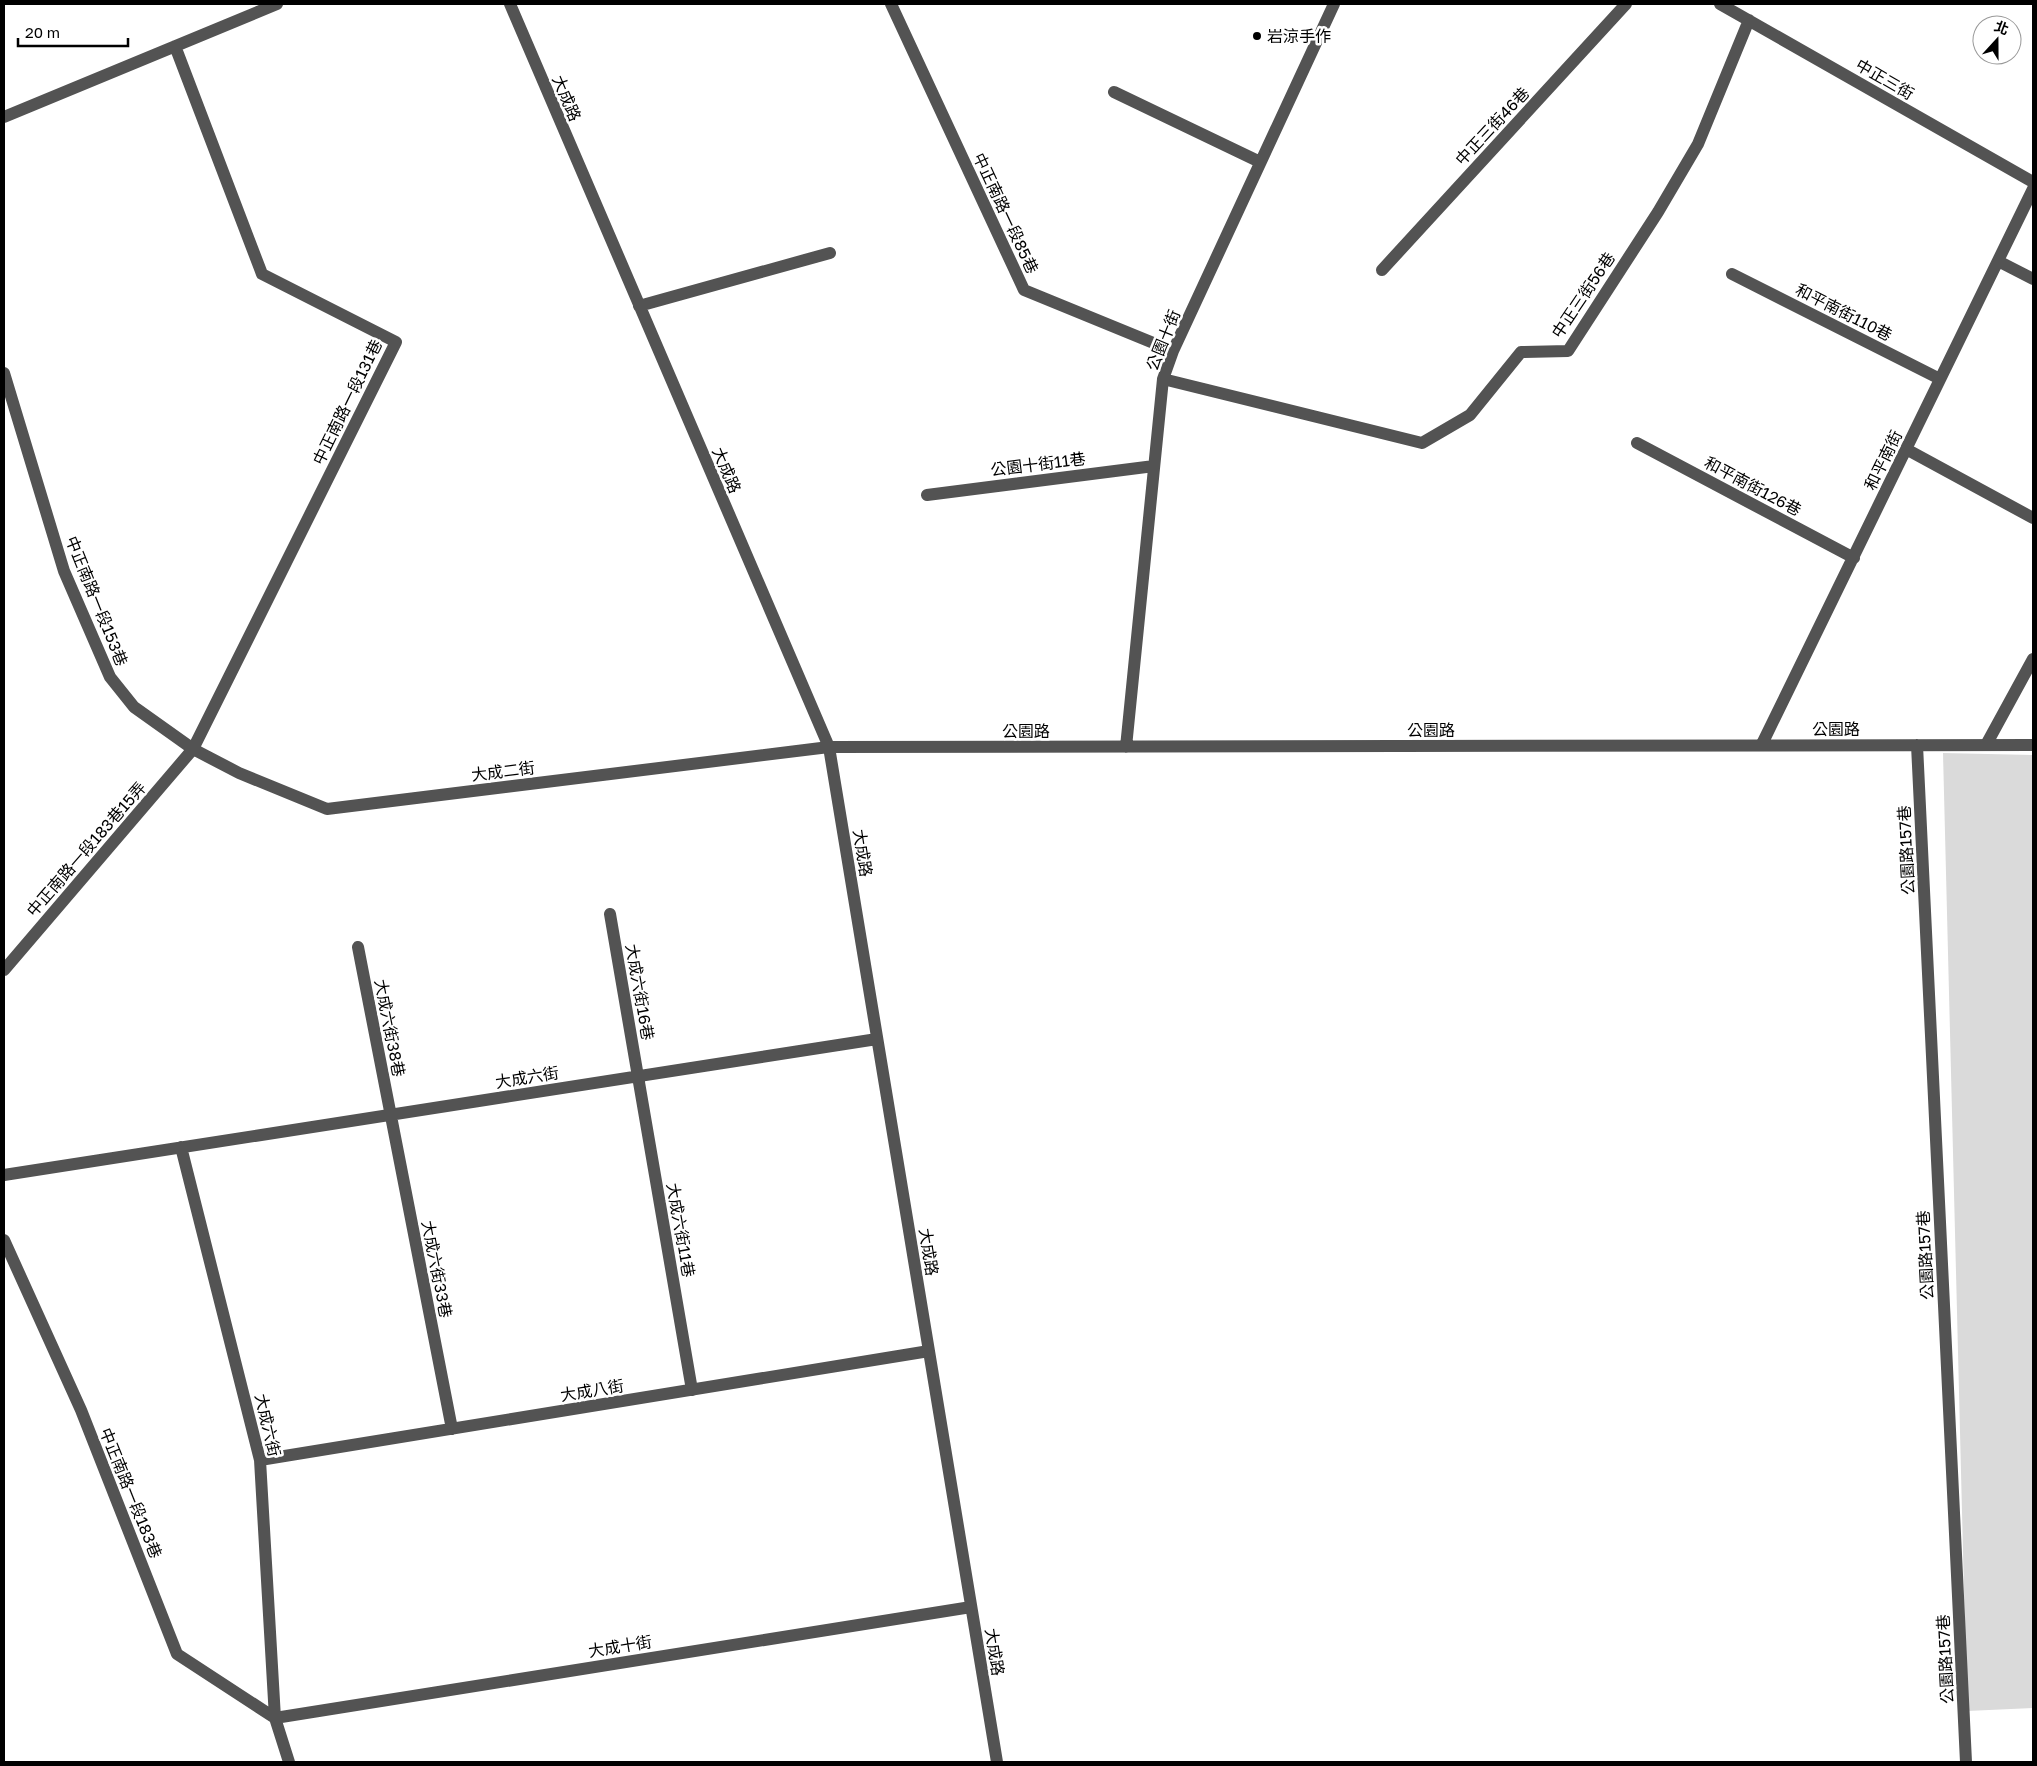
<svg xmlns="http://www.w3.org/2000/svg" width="2037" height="1766" viewBox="0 0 2037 1766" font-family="'Golos Text','Noto Sans TC',sans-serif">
<rect width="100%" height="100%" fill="#fff"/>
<path fill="#dadada" d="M1943,753L2033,755V1708L1967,1711Z"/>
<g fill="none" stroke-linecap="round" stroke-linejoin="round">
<path stroke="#535353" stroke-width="12" d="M510,4L829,747L997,1762
M891,4L1024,290L1173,351
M1720,4L2033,182
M1114,92L1260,162
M4,117L277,4
M1998,261L2033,279
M1382,270L1626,4
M1732,274L1940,379
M639,306L830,253
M4,373L64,571L110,677L134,707L193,749L239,773L327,809L829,747L2033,745
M1163,379L1422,443L1470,415L1521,352L1568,351L1658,212L1698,144L1749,20
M1637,443L1854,558
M1906,449L2033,518
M927,495L1154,466
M1762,744L2033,189
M1917,745L1966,1762
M1986,745L2033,659
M1126,747L1163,379L1173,351L1334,4
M610,914L692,1390
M358,947L452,1429
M4,970L193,749L396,342L262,274L175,46
M181,1147L260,1460L275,1718L289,1762
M4,1175L877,1039
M4,1240L81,1410L177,1654L275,1718
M260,1460L929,1351
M275,1718L971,1607"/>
</g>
<circle fill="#000" stroke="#fff" stroke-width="2" cx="1257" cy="36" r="5"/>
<g text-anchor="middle" stroke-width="5" stroke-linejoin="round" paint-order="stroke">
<g font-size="16" fill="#000" stroke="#fff" text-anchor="start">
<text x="1267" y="42">岩涼手作</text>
</g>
<g font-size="16" fill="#000" stroke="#fff">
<text transform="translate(1885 79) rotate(30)" y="6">中正三街</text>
<text transform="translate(567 98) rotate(67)" y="6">大成路</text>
<text transform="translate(1492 126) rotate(-47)" y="6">中正三街46巷</text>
<text transform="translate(1006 213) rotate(65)" y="6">中正南路一段85巷</text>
<text transform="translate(1583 295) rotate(-56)" y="6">中正三街56巷</text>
<text transform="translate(1844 312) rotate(27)" y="6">和平南街110巷</text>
<text transform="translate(1163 340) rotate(-68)" y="6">公園十街</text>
<text transform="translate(347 402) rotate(-64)" y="6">中正南路一段131巷</text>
<text transform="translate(1883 460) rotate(-64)" y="6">和平南街</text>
<text transform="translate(1038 464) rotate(-7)" y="6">公園十街11巷</text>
<text transform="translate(727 470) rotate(67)" y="6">大成路</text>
<text transform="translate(1753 486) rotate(28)" y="6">和平南街126巷</text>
<text transform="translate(97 601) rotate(68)" y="6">中正南路一段153巷</text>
<text x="1836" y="735">公園路</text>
<text x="1431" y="736">公園路</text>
<text x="1026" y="737">公園路</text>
<text transform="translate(503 771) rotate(-7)" y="6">大成二街</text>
<text transform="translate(86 849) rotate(-49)" y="6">中正南路一段183巷15弄</text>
<text transform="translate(1906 850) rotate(-93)" y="6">公園路157巷</text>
<text transform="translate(863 853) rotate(81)" y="6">大成路</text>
<text transform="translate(640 992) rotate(80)" y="6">大成六街16巷</text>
<text transform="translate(390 1028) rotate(79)" y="6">大成六街38巷</text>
<text transform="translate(527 1077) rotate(-9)" y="6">大成六街</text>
<text transform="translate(681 1230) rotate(80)" y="6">大成六街11巷</text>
<text transform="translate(929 1252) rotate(81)" y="6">大成路</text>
<text transform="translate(1925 1255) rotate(-93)" y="6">公園路157巷</text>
<text transform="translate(437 1269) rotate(79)" y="6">大成六街33巷</text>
<text transform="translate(592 1390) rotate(-9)" y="6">大成八街</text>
<text transform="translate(268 1425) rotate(77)" y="6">大成六街</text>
<text transform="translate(131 1493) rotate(68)" y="6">中正南路一段183巷</text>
<text transform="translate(620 1646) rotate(-9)" y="6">大成十街</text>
<text transform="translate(995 1652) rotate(81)" y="6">大成路</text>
<text transform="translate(1945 1659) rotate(-93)" y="6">公園路157巷</text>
</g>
</g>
<rect width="2037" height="1766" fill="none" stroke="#000000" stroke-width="10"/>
<g transform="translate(1997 40) rotate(21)"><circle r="24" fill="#ffffff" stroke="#999999"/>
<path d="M0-4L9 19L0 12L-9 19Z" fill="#000000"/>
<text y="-8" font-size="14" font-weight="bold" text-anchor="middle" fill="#000000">北</text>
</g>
<path d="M18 38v8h110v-8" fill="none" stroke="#000000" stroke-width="2.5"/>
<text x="25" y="38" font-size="15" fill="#000000" stroke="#ffffff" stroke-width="4" paint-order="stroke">20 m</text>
</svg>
